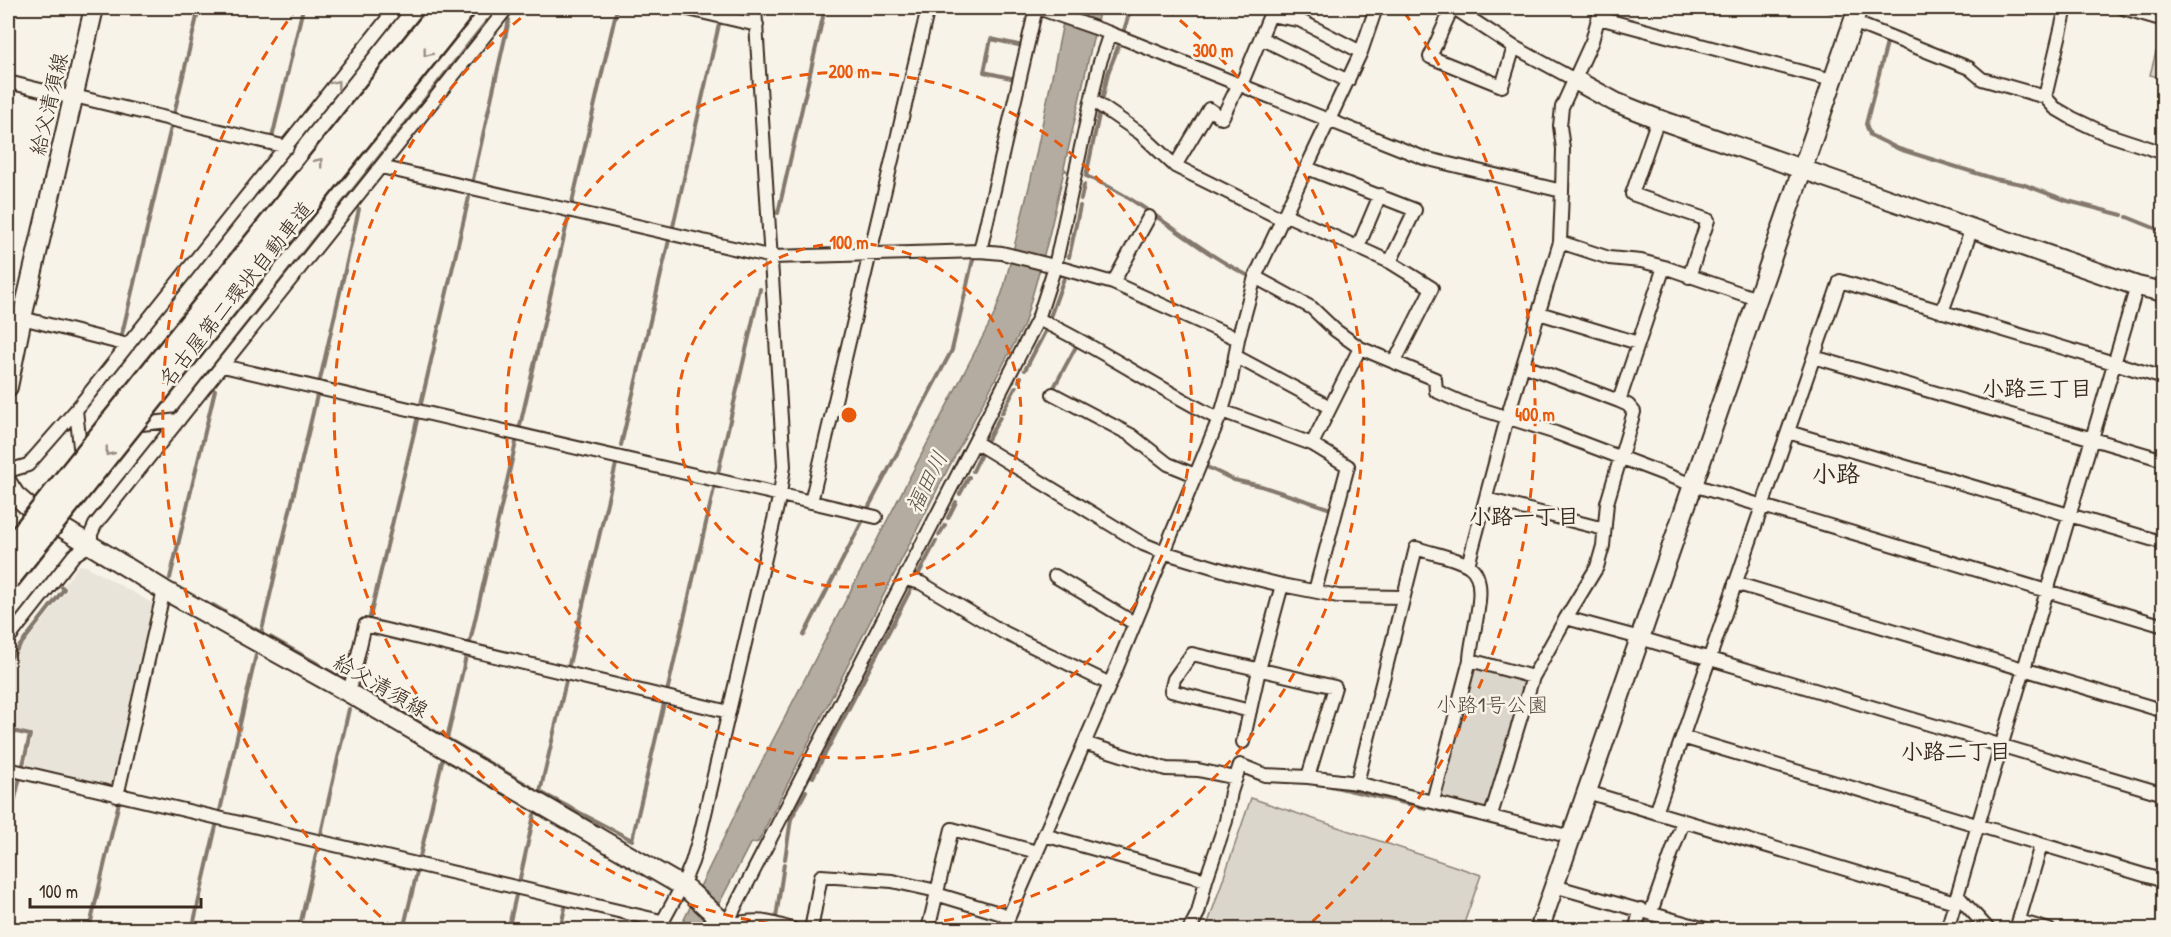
<svg xmlns="http://www.w3.org/2000/svg" width="2171" height="937" viewBox="0 0 2171 937" font-family="'Patrick Hand','Klee One',sans-serif">
<rect width="100%" height="100%" fill="#f7f3e8"/>
<filter id="ink" filterUnits="userSpaceOnUse"><feTurbulence type="fractalNoise" baseFrequency=".0167" numOctaves="2"/><feDisplacementMap in="SourceGraphic" scale="12" xChannelSelector="R" yChannelSelector="G"/><feConvolveMatrix kernelMatrix="1 2 1 2 8 2 1 2 1" color-interpolation-filters="sRGB"/></filter>
<g filter="url(#ink)">
<path fill="#e9e4d9" d="M79,565L86,566L157,606L114,791L25,770L33,734L8,728V665L68,589L64,585Z"/>
<path fill="#dbd6cb" stroke="#8b8074" stroke-width="1.5" d="M2156,52L2163,54V78L2150,75Z
M1477,667L1524,680L1526,686L1489,805L1484,808L1443,798L1441,794L1473,669Z
M1251,798L1481,875L1462,929H1206Z"/>
<path fill="#b4aca0" stroke="#84786c" stroke-width="1.5" d="M1066,8H1100L1064,168L1067,171H1064L1048,240L1024,325L938,488L758,842L750,844L706,929L679,930L747,790L995,313L1004,287L1031,179Z"/>
<g fill="none" stroke-linecap="round" stroke-linejoin="round">
<path stroke="#84786c" stroke-width="4" d="M1816,8L1838,13
M1124,30L1131,8
M1888,39L1866,124L1870,135L1899,149L1995,179L2022,184L2068,201L2122,215
M1014,82L1015,79L984,72L991,39L1023,46V43
M51,86L62,89
M1102,101L1108,73L1118,47
M174,114L199,8
M272,138L303,8
M1086,176C1145,200 1191,248 1249,276
M1086,176L1100,110
M472,184L509,20
M1081,199L1084,185
M571,207L617,8
M778,213L825,8
M2127,217L2164,232
M672,231L720,20
M880,249H877L889,197
M1069,257L1080,206
M870,277L875,257
M1049,320L1064,278
M121,338L172,123
M1025,370L1047,328
M1019,381L1021,377
M319,384L359,209
M1055,391L1053,389L1078,343
M193,392L487,21
M422,408H420L470,193
M1002,413L1016,387
M519,430L569,215
M986,443L1000,417
M621,445L669,240
M1207,467L1234,480L1261,486L1331,509
M973,471L982,452
M717,477L760,289
M960,494L969,477
M867,510L952,350L973,259
M948,518L956,502
M92,519L114,492
M939,535L945,525
M917,577L936,541
M170,578L215,390
M213,605L225,612
M232,616L262,633
M369,621L418,416
M261,634L318,391
M804,635L864,518
M270,637L320,665
M469,646L517,438
M8,661L64,589L62,587
M326,669L347,681
M568,669L617,460
M567,677L540,792L632,840L665,699
M363,690L531,787
M667,692L715,484
M8,730L30,735L22,769
M447,739L467,652
M813,777L913,585
M1331,786L1426,808
M1437,810L1470,818
M219,815L256,655
M8,829L20,777
M320,838L349,709
M785,859L791,819L806,791
M419,861L442,761
M519,883L534,815
M776,918L784,864
M1200,922L1204,915L1206,904
M89,930L119,802
M192,930L217,822
M299,930L318,846
M403,930L418,868
M508,930L517,891
M560,930L565,908"/>
<defs>
<path id="street" d="M684,8L757,25
M1038,8L1107,32L1424,158L1562,191L1560,242L1507,418L1468,565
M1452,8L1430,57L1502,86L1514,47
M1454,8L1514,47L1575,80
M2123,8L2164,20
M1599,18L1832,80
M1853,22L1969,68L1982,79L2045,97L2055,108L2072,118L2106,134L2164,153
M1261,38L1348,81
M8,82L73,98
M1239,84L1222,118L1209,109L1175,166L1282,219
M1241,85L1270,15L1299,20L1361,52
M74,96L287,147
M2045,97L2066,8
M1092,100L1140,133L1175,166
M1658,119L1632,194L1708,220L1689,277
M381,167L772,257L980,251L1002,253L1050,265L1113,283L1238,339
M1307,168L1415,210L1390,262
M1562,191L1563,149L1560,126L1562,107L1592,41L1601,8
M1284,214L1390,262L1432,288L1395,361
M1560,242L1609,258L1641,261L1664,267L1757,299
M1358,247L1380,195
M980,251L1036,8
M1255,277L1312,308L1335,330L1360,348L1435,379L1436,391L1465,404L1556,433L1693,485L2164,626
M1113,283L1149,217
M1942,312L1972,228
M1539,313L1638,343
M22,318L128,345
M1038,319C1100,348 1157,388 1219,419
M1235,356L1330,407
M1814,357L2164,460
M1523,365L1619,401L1664,267
M223,366L876,517
M1053,394L1131,435L1168,464L1195,475
M1619,401L1628,405L1634,412L1607,503L1603,546L1597,567L1566,618L1640,638L2164,794
M76,410L80,447
M1222,411L1312,444L1348,466L1315,591
M132,425L179,420
M1788,432L2164,543
M975,442L1143,544L1163,552L1236,574L1282,585L1338,596L1403,597
M1312,444L1360,348
M8,471L28,465L76,410L396,8
M1486,499L1604,529
M811,502L928,8
M1055,576L1134,623
M905,579L921,583L1003,632L1110,684
M1735,583L2164,711
M8,615L10,636
M8,639L74,555L91,544V534L95,525L507,8
M1470,660L1533,677
M349,693L365,625L729,712
M1250,711L1171,691L1174,679L1192,654L1335,687L1308,777
M1682,737L2164,881
M1243,742L1259,670L1282,585
M1084,743L1166,769L1198,770L1236,778
M8,769L661,921
M1357,783L1416,548C1433,554 1455,557 1469,566C1492,580 1470,636 1470,660L1433,801
M1587,792L1955,902
M117,796L164,590
M1656,813L1840,281L2164,378
M1491,815L1533,677L1566,618
M1044,835L1206,880
M1554,886L1709,930
M936,894L1009,916
M1957,895L1989,930
M1651,912L1683,821
M2019,921L2049,930
M729,925L732,913L1038,319L1055,266L1099,65L1110,33
M729,925C757,918 767,921 795,930
M658,930L682,886L692,862L700,835L780,494L784,466L755,8
M811,930L821,876L892,881L937,891
M928,930L952,829L1037,852
M1003,930L1110,684L1222,411L1231,380L1238,339L1255,277L1361,52L1376,8
M1189,930L1198,913L1206,880L1226,821L1231,792L1240,765L1265,775L1308,777L1357,783L1571,837
M1635,930L1641,909
M1947,930L2137,286
M2016,930L2041,845"/>
<path id="secondary" d="M1575,80L1615,102L1658,119L2137,286L2164,292
M8,387L22,318L94,8
M8,484L15,495L30,508L164,590L349,693L687,889L732,930
M1539,930L1858,8"/>
</defs>
<use href="#street" stroke="#3b2a1e" stroke-width="16"/>
<use href="#secondary" stroke="#3b2a1e" stroke-width="22"/>
<use href="#street" stroke="#f7f3e8" stroke-width="12"/>
<use href="#secondary" stroke="#f7f3e8" stroke-width="18"/>
<defs>
<path id="highway-bridge" d="M8,552L443,8
M8,579L464,8"/>
</defs>
<use href="#highway-bridge" stroke="#3b2a1e" stroke-width="27" stroke-linecap="butt"/>
<use href="#highway-bridge" stroke="#f7f3e8" stroke-width="22"/>
</g>
<defs><path id="oneway-chevron" d="M-2-3.5L2.5 0L-2 3.5" fill="none" stroke-width="1.6" stroke-linecap="round" stroke-linejoin="round" transform="scale(1.5)"/></defs>
<g stroke="#998e83">
<use href="#oneway-chevron" transform="translate(427 53) rotate(128)"/>
<use href="#oneway-chevron" transform="translate(336 84) rotate(-52)"/>
<use href="#oneway-chevron" transform="translate(319 162) rotate(-51)"/>
<use href="#oneway-chevron" transform="translate(109 452) rotate(129)"/>
</g>
</g>
<g fill="none" stroke="#e8590c" stroke-width="3" stroke-dasharray="10 8">
<circle cx="849" cy="415" r="172"/>
<circle cx="849" cy="415" r="343"/>
<path d="M822 929A515 515 0 0 1 532 9M1166 9A515 515 0 0 1 876 929"/>
<path d="M394 929A686 686 0 0 1 294 12M1404 12A686 686 0 0 1 1304 929"/>
</g>
<g text-anchor="middle" stroke-width="5" stroke-linejoin="round" paint-order="stroke">
<g font-size="21" fill="#3b2a1e" stroke="#f7f3e8">
<text transform="translate(49 104) rotate(-77)" y="7">給父清須線</text>
<text transform="translate(236 294) rotate(-51)" y="7">名古屋第二環状自動車道</text>
<text transform="translate(381 686) rotate(30)" y="7">給父清須線</text>
</g>
<g font-size="21" fill="#5b4c41" stroke="#f7f3e8">
<text x="1492" y="712">小路1号公園</text>
</g>
<g font-size="22" font-weight="bold" fill="#3b2a1e" stroke="#f7f3e8">
<text x="2037" y="396">小路三丁目</text>
<text x="1524" y="524">小路一丁目</text>
<text x="1956" y="759">小路二丁目</text>
</g>
<g font-size="22" font-style="italic" fill="#5f5145" stroke="#f7f3e8">
<text transform="translate(926 482) rotate(-63)" y="8">福田川</text>
</g>
<g font-size="24" font-weight="bold" fill="#3b2a1e" stroke="#f7f3e8">
<text x="1836" y="482">小路</text>
</g>
</g>
<circle cx="849" cy="415" r="9" fill="#e8590c" stroke="#f7f3e8" stroke-width="3"/>
<g font-size="18" text-anchor="middle" font-weight="bold" fill="#e8590c" stroke="#f7f3e8" stroke-width="5" stroke-linejoin="round" paint-order="stroke">
<text x="1213" y="57">300 m</text>
<text x="849" y="78">200 m</text>
<text x="849" y="249">100 m</text>
<text x="1535" y="421">400 m</text>
</g>
<rect width="2171" height="937" fill="none" stroke="#f7f3e8" stroke-width="30"/>
<rect x="15" y="15" width="2141" height="907" fill="none" stroke="#3b2a1e" stroke-width="2" filter="url(#ink)"/>
<path d="M30 898v9h171v-9" fill="none" stroke="#3b2a1e" stroke-width="3"/>
<text x="39" y="898" font-size="18" fill="#3b2a1e" stroke="#f7f3e8" stroke-width="4.5" paint-order="stroke">100 m</text>
</svg>
